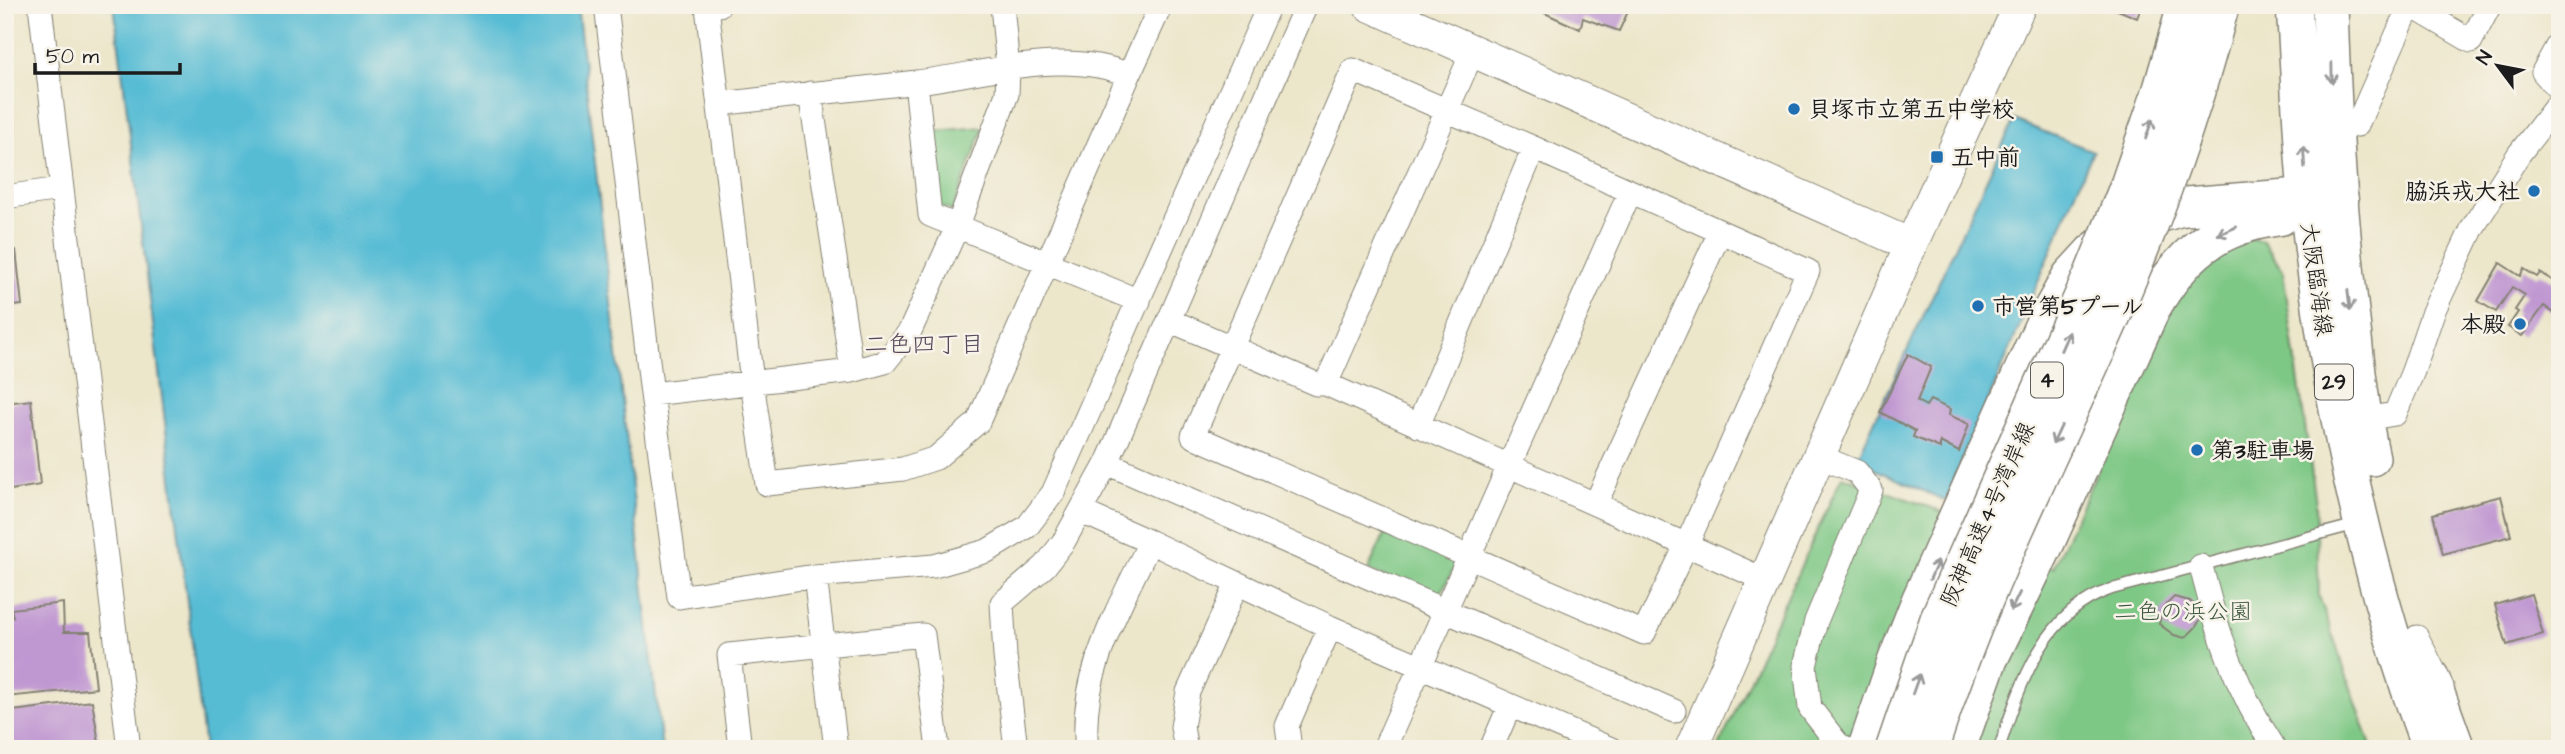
<svg xmlns="http://www.w3.org/2000/svg" width="2565" height="754" viewBox="0 0 2565 754" font-family="'Architects Daughter','Klee One',sans-serif">
<rect width="100%" height="100%" fill="#f7f3e8"/>
<filter id="ink" filterUnits="userSpaceOnUse"><feTurbulence type="fractalNoise" baseFrequency=".0143" numOctaves="2"/><feDisplacementMap in="SourceGraphic" scale="14" xChannelSelector="R" yChannelSelector="G"/><feConvolveMatrix kernelMatrix="1 2 1 2 8 2 1 2 1" color-interpolation-filters="sRGB"/></filter>
<filter id="wash" filterUnits="userSpaceOnUse"><feTurbulence type="fractalNoise" baseFrequency=".00686" numOctaves="4" result="noise"/><feDisplacementMap in="SourceGraphic" scale="28" xChannelSelector="R" yChannelSelector="G"/><feGaussianBlur stdDeviation="1.57" result="paint"/><feColorMatrix in="noise" values="0 0 0 0 0 0 0 0 0 0 0 0 0 0 0 0 0 1.4 0 .05"/><feComposite in="paint" operator="in"/></filter>
<g filter="url(#wash)">
<rect width="100%" height="100%" fill="#ece6ca"/>
<path fill="#7ec885" stroke="#4d7250" stroke-width="2" d="M984,127L952,211L939,206L933,131Z
M2242,237L2263,241L2283,271L2316,503L2319,596L2372,749H1718L1842,476L1938,510L2053,568L2189,269Z
M1386,531L1458,561L1438,599L1368,570Z"/>
<path fill="#56bcd4" stroke="#396c78" stroke-width="2" d="M114,5H577L662,749H205Z
M2014,120L2093,151L1946,501L1856,461Z"/>
<g id="blocks">
<path fill="#bf97d1" d="M1527,5H1631L1619,31L1583,18L1580,29Z
M2106,5H2142L2137,18Z
M5,69L14,133L5,136Z
M16,250L22,305L5,307V251Z
M2500,263L2520,276L2524,269L2537,277L2540,273L2555,282L2553,287L2560,291V304L2554,313L2544,306L2522,336L2508,327L2518,312L2515,310L2525,295L2512,287L2496,312L2478,301Z
M1908,354L1931,367L1917,401L1926,406L1930,400L1950,409L1949,415L1969,424L1959,452L1940,442V448L1913,437L1915,431L1880,412Z
M31,400L40,485L5,491V403Z
M2501,496L2511,536L2443,554L2433,514Z
M2531,594L2543,634L2507,645L2495,605Z
M2174,597L2190,601L2203,614L2196,627L2185,638L2174,635L2159,624L2162,609Z
M63,603L64,632H90L96,688L5,697V618L13,617L11,609Z
M92,701L100,749H5V712Z"/>
</g>
</g>
<g filter="url(#ink)">
<use href="#blocks" fill-opacity="0" stroke="#848173" stroke-width="2"/>
<g fill="none" stroke-linecap="round" stroke-linejoin="round">
<defs>
<path id="lane" d="M1999,749C2020,685 2043,611 2112,589L2350,526"/>
<path id="street" d="M40,5L129,749
M606,5L652,394L679,597L815,576L934,566L987,551L1027,527L1053,493L1269,5
M2410,5L2471,41L2490,5
M2560,41L2543,72L2560,91
M1473,51L1326,384L1765,580
M1353,70L1534,148L1808,271L1687,544L1644,633L1193,436Z
M1129,75L1161,5
M916,82L930,215L1139,301
M810,93L852,371
M719,104C785,96 851,90 917,82C984,74 1064,48 1129,75L978,422L936,458L903,469L767,484L752,382L707,7L719,5
M2357,125L2410,5
M5,197L60,189
M1169,320L1316,384H1326
M652,394L852,371L885,362L910,331L958,225L1007,94L1008,69L1002,5
M2365,419L2395,414L2413,371L2433,312L2473,227L2519,154L2560,101
M1418,426L1534,148
M1818,456L1857,472L1871,490L1816,621L1805,666L1810,708L1837,743L1845,749
M1107,463L1674,711
M1596,503L1720,232
M1082,512L1150,542
M2201,566C2218,635 2236,689 2275,749
M815,576L836,749
M2417,637L2442,687
M740,749L729,655L923,635L938,749
M1016,749L1005,656L1002,603L1045,566L1064,541L1107,463L1306,5
M1087,749C1078,676 1120,606 1150,542L1330,627L1611,749
M1186,749L1182,727L1188,692L1237,584
M1290,749L1287,726L1330,627
M1384,749L1630,192
M1491,749L1510,705"/>
<path id="secondary" d="M1369,5L1911,245
M1691,749L1911,245L2020,5"/>
<path id="primary" d="M2294,5C2299,74 2300,143 2308,212C2328,394 2366,577 2430,749
M2330,5C2333,111 2339,215 2352,320C2357,366 2362,413 2372,458
M2431,677L2457,749"/>
<path id="highway" d="M1867,749L1897,661L1921,600L2044,325L2071,277L2093,253L2118,233L2147,217L2180,207L2306,197L2339,200
M1956,749L1987,662L2046,541L2151,308C2183,253 2215,225 2280,216"/>
</defs>
<use href="#lane" stroke="#848173" stroke-width="13"/>
<use href="#street" stroke="#848173" stroke-width="25"/>
<use href="#secondary" stroke="#848173" stroke-width="34"/>
<use href="#primary" stroke="#848173" stroke-width="38"/>
<use href="#highway" stroke="#848173" stroke-width="41"/>
<use href="#lane" stroke="#fff" stroke-width="10"/>
<use href="#street" stroke="#fff" stroke-width="23"/>
<use href="#secondary" stroke="#fff" stroke-width="32"/>
<use href="#primary" stroke="#fff" stroke-width="35"/>
<use href="#highway" stroke="#fff" stroke-width="38"/>
<defs>
<path id="highway-bridge" d="M1895,749L1941,615L2094,273L2130,184L2162,91L2187,5
M1929,749C1978,590 2057,443 2122,291C2161,199 2195,102 2220,5"/>
</defs>
<use href="#highway-bridge" stroke="#848173" stroke-width="41" stroke-linecap="butt"/>
<use href="#highway-bridge" stroke="#fff" stroke-width="38"/>
</g>
<defs><path id="oneway-shaft" d="M-6 0H5M1.5-3L5.5 0L1.5 3" fill="none" stroke-width="1.6" stroke-linecap="round" stroke-linejoin="round" transform="scale(1.75)"/></defs>
<g stroke="#999">
<use href="#oneway-shaft" transform="translate(2332 73) rotate(89)"/>
<use href="#oneway-shaft" transform="translate(2149 129) rotate(-71)"/>
<use href="#oneway-shaft" transform="translate(2304 157) rotate(-94)"/>
<use href="#oneway-shaft" transform="translate(2227 231) rotate(157)"/>
<use href="#oneway-shaft" transform="translate(2349 300) rotate(83)"/>
<use href="#oneway-shaft" transform="translate(2065 341) rotate(-66)"/>
<use href="#oneway-shaft" transform="translate(2057 435) rotate(115)"/>
<use href="#oneway-shaft" transform="translate(1934 570) rotate(-66)"/>
<use href="#oneway-shaft" transform="translate(2015 602) rotate(116)"/>
<use href="#oneway-shaft" transform="translate(1916 684) rotate(-70)"/>
</g>
</g>
<g fill="#1f6fb2" stroke="#f7f3e8" stroke-width="2.5">
<circle cx="1794" cy="109" r="7"/>
<rect x="1930" y="150" width="14" height="14" rx="3.5"/>
<circle cx="2534" cy="191" r="7"/>
<circle cx="1978" cy="306" r="7"/>
<circle cx="2520" cy="324" r="7"/>
<circle cx="2197" cy="450" r="7"/>
</g>
<g text-anchor="middle" stroke-width="5" stroke-linejoin="round" paint-order="stroke">
<g fill="#f7f3e8" stroke="#5e5c59" stroke-width="2">
<rect x="2031" y="362.5" width="32" height="35" rx="5"/>
<rect x="2315" y="364.5" width="38" height="35" rx="5"/>
</g>
<g font-size="21" font-weight="bold" fill="#1c1c1c">
<text x="2047" y="387">4</text>
<text x="2334" y="389">29</text>
</g>
<g font-size="23" font-weight="bold" fill="#1c1c1c" stroke="#f7f3e8" text-anchor="start">
<text x="1808" y="117">貝塚市立第五中学校</text>
<text x="1951" y="165">五中前</text>
<text x="2520" y="199" text-anchor="end">脇浜戎大社</text>
<text x="1992" y="314">市営第5プール</text>
<text x="2506" y="332" text-anchor="end">本殿</text>
<text x="2211" y="458">第3駐車場</text>
</g>
<g font-size="23" fill="#1c1c1c" stroke="#f7f3e8">
<text transform="translate(2317 279) rotate(82)" y="8">大阪臨海線</text>
<text transform="translate(1987 514) rotate(-66)" y="8">阪神高速4号湾岸線</text>
</g>
<g font-size="23" fill="#3e5841" stroke="#f7f3e8">
<text x="2183" y="619">二色の浜公園</text>
</g>
<g font-size="24" fill="#55475b" stroke="#f7f3e8">
<text x="924" y="352">二色四丁目</text>
</g>
</g>
<rect width="2565" height="754" fill="none" stroke="#f7f3e8" stroke-width="28"/>
<g transform="translate(2498 66) rotate(302)" stroke="#f7f3e8" stroke-width="5" paint-order="stroke">
<path d="M0-5L12 26L0 18L-12 26Z" fill="#1c1c1c"/>
<text y="-10" font-size="19" font-weight="bold" text-anchor="middle" fill="#1c1c1c">N</text>
</g>
<path d="M35 63v10h145v-10" fill="none" stroke="#1c1c1c" stroke-width="3.5"/>
<text x="46" y="63" font-size="21" fill="#1c1c1c" stroke="#f7f3e8" stroke-width="5" paint-order="stroke">50 m</text>
</svg>
